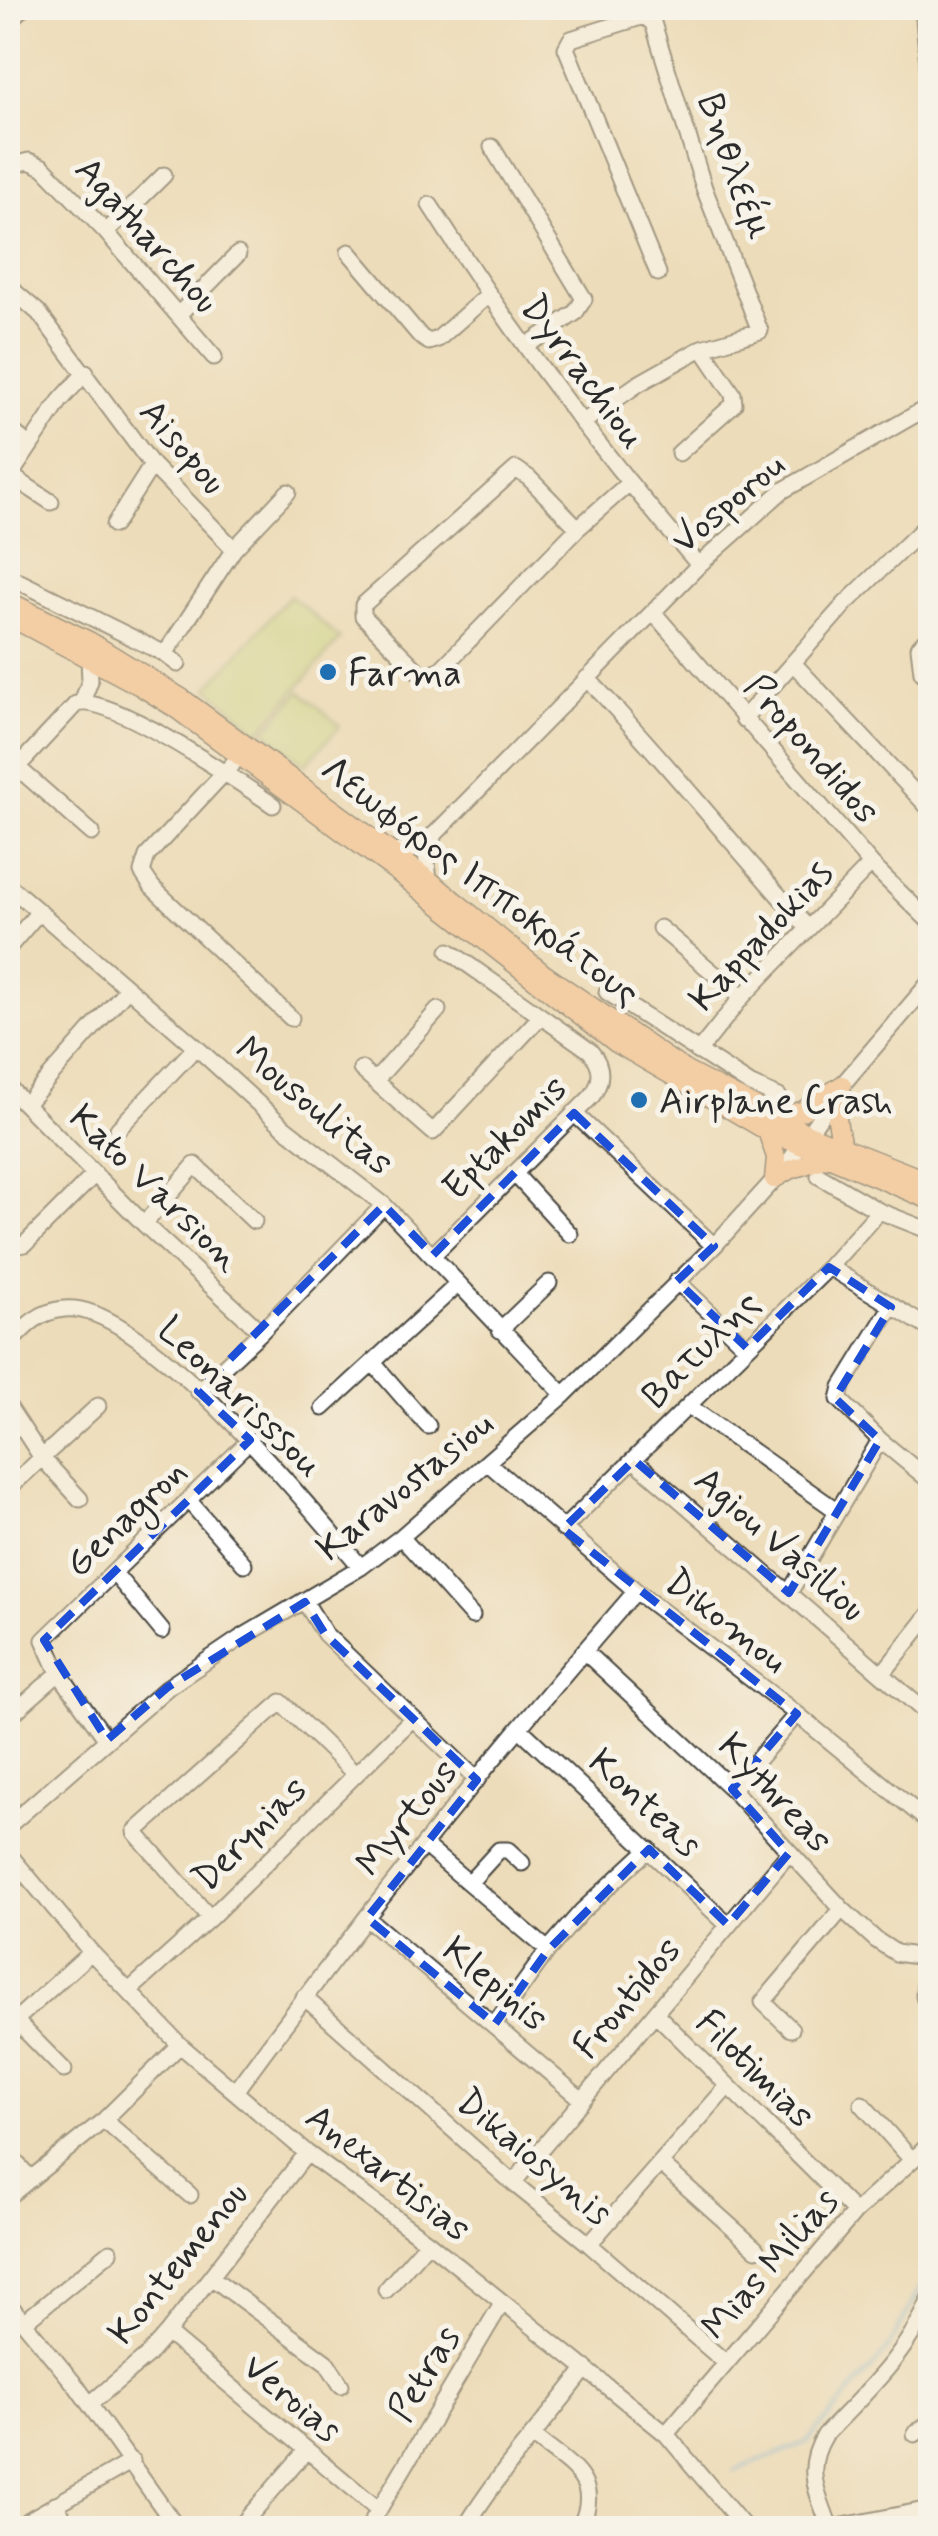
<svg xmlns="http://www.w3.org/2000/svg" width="938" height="2536" viewBox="0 0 938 2536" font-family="Mynerve,sans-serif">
<rect width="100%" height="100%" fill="#f7f3e8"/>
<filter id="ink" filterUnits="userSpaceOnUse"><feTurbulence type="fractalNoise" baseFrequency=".01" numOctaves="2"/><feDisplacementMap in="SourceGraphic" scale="20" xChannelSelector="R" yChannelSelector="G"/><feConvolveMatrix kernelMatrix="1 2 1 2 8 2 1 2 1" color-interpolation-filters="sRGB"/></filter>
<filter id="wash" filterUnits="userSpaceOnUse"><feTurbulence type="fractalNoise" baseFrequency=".0048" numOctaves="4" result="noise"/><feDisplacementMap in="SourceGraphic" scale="40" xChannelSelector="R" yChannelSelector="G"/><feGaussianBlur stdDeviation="2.25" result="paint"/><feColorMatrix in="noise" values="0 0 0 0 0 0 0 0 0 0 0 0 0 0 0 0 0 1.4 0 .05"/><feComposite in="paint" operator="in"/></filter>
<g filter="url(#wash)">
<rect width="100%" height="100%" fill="#eddcb9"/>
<path fill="#c1d478" stroke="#768052" stroke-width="2.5" d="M290,595L340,639L259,732L208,688Z
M300,691L340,726L305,765L265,731Z"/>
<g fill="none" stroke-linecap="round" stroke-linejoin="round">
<path stroke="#5fabd8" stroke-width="4" d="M734,2471L807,2442L888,2349L930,2270"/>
</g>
</g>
<g filter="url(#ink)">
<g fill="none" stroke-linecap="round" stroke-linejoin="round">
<defs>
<path id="minor" d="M923,8L930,88
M492,147L584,299L575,313L526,346
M8,166L29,161L43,167L106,232L214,357
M430,205C511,332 600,452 699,565
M106,232L164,175
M349,252L421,337L429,342L438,339L488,295
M8,286L39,313L152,465L234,549L165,654
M178,315L238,254
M582,423L638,384L702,348L760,331L704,188L653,23L644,16L571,39L566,48L658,273
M8,428L29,445
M679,453L734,404L733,394L702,348
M10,475L51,502
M8,479L60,401L86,372
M114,525L152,465
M578,528L529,478L516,469L363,605V616L419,672L431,675L442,668L578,528L628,484
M234,549L288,492
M8,576L165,654L178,664
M653,612L871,864L930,922
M930,635L919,647L922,672L930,680
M794,664L930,809
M587,678C664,758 732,845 807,927
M82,702L90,681L89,658
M743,719L845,604L930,522
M240,756L147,856L142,872L152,887L291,1018
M17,767L92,833
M8,777L76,704C110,693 240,783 273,805
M391,852L411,850L435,834L699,565L782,491L930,406
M429,880L426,853L433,838
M8,885L196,1047L285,1128L384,1205L564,1395
M660,928L742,997
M8,948L38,913
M607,992L751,1085L779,1097
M698,1052L742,997L871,864
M361,1069L433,1132L540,1017
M375,1081L438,1010
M8,1087L144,1224L261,1332
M26,1104L128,988
M574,1113L714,1246
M118,1129L196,1047
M929,1139L930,1136
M514,1173L570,1234
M819,1176L879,1211L930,1231
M144,1224L195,1165L254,1221
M8,1243L14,1246L25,1244L95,1174
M433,1255L592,1096C603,1080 603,1066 590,1051L449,951
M829,1267L930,1329
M677,1281L747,1348
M891,1307L842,1387L839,1399L880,1440L930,1481
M500,1330L549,1283
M8,1345C25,1327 37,1312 64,1309C141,1299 310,1509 361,1567
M374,1364L428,1426
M198,1391L261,1332L384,1205
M8,1406L42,1458L80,1499
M688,1406L836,1510
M323,1408L458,1284
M634,1460L930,1716
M488,1463L636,1591L797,1714L930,1823
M8,1489L98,1406
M189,1501L244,1564
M563,1529L829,1267L879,1211
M401,1537L472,1616
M114,1573L162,1631
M789,1593L880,1440
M305,1602L325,1634L477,1780
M584,1651L732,1789L842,1909L876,1940L896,1953L930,1958
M883,1673L930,1614
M8,1718L59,1673
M519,1728L728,1925
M107,1740L59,1673L44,1640L250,1440
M732,1789L797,1714
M8,1826L168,1687L239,1639L361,1567L401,1537L564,1395L714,1246L784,1169L842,1085L930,982
M424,1845L548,1950
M8,1853L91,1952L180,2045L307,2153L428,2242L666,2434L745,2528
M469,1883L499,1850H508L522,1863
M210,1918L135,1832L281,1702L355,1774
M367,1918L582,2100
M926,1959L924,1997L930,2003
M129,1991L210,1918L412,1719
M304,1997L513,2183L589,2244L726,2363
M655,2013L855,2212
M11,2016L64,2070
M495,2024L548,1950L582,1911L649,1849
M8,2027L91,1952
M791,2029L763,2002L842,1909
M236,2090C362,1918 496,1751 636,1591
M862,2104L912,2160
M104,2120L190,2195
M8,2154L31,2179
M660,2163L756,2249
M513,2183L789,1853
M8,2197L104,2120L180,2045
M589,2244L728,2086
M211,2277L327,2363L341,2385
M386,2290L428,2242
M8,2303L77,2387L177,2528
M24,2322L110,2252
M167,2333L379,2510
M90,2404L147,2356L167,2333L307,2153
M666,2434L855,2212L930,2144
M915,2434L930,2422
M534,2437C568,2465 605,2480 579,2528
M55,2504L70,2528
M15,2528L132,2461
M239,2528L306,2451
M368,2528L502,2303
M465,2528C499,2471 546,2422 586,2368
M830,2528C818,2492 803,2471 825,2435C866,2392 907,2355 930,2299
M833,2528L930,2509"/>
<path id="major" d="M8,20L21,8
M8,601L89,641L183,699L429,880L544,974L686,1071L808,1134L930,1182
M8,616L140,686L175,708L397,872L616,1043L767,1131L930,1200
M772,1117L802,1111L842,1085
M767,1131L776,1157L774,1179
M842,1148L837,1120L842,1085
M774,1179L789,1170L827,1158"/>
</defs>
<use href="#minor" stroke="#484640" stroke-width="19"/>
<use href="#major" stroke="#484640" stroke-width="21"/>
<use href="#minor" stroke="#fff" stroke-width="15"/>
<use href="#major" stroke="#fabc8b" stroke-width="18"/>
</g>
</g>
<path d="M0 0H938V2536H0ZM574,1113L714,1246L677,1281L747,1348L829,1267L891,1307L835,1398L880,1440L789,1593L634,1460L563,1529L797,1714L732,1789L789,1853L728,1925L649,1849L548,1950L495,2024L367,1918L477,1780L325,1634L305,1602L168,1687L107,1740L44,1640L250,1440L198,1391L384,1205L433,1255Z" fill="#eddcb9" fill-opacity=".55" fill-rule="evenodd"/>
<path fill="none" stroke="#1d4ed8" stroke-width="8" stroke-dasharray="20 12" stroke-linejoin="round" d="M574,1113L714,1246L677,1281L747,1348L829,1267L891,1307L835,1398L880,1440L789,1593L634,1460L563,1529L797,1714L732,1789L789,1853L728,1925L649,1849L548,1950L495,2024L367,1918L477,1780L325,1634L305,1602L168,1687L107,1740L44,1640L250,1440L198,1391L384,1205L433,1255Z"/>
<g fill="#1f6fb2" stroke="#f7f3e8" stroke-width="4">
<circle cx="328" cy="672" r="10"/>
<circle cx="639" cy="1100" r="10"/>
</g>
<g text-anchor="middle" stroke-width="10" stroke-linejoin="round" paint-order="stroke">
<g font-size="38" fill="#2b2b2b" stroke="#f7f3e8">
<text transform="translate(735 167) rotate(71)" y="13">Βηθλεέμ</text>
<text transform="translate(148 234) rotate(48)" y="13">Agatharchou</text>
<text transform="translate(584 371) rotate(53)" y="13">Dyrrachiou</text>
<text transform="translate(184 446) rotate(49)" y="13">Aisopou</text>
<text transform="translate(727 502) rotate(-40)" y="13">Vosporou</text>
<text transform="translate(813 748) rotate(49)" y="13">Propondidos</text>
<text transform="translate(481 880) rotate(37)" y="13">Λεωφόρος Ιπποκράτους</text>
<text transform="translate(760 935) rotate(-47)" y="13">Kappadokias</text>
<text transform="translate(315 1105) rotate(40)" y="13">Mousoulitas</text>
<text transform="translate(504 1137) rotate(-45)" y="13">Eptakomis</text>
<text transform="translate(156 1187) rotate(44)" y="13">Kato Varsion</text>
<text transform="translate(700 1348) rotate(-45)" y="13">Βατυλης</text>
<text transform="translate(241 1396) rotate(44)" y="13">Leonarisssou</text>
<text transform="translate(404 1485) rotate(-39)" y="13">Karavostasiou</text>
<text transform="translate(125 1517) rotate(-44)" y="13">Genagron</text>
<text transform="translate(781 1543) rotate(41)" y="13">Agiou Vasiliou</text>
<text transform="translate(727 1620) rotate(38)" y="13">Dikomou</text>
<text transform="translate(776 1792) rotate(47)" y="13">Kythreas</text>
<text transform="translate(646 1802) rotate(43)" y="13">Konteas</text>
<text transform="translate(406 1817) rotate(-51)" y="13">Myrtous</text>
<text transform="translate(249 1833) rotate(-45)" y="13">Derynias</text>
<text transform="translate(496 1983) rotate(40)" y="13">Klepinis</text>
<text transform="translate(626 1997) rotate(-50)" y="13">Frontidos</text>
<text transform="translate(756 2068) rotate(45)" y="13">Filotimias</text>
<text transform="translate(535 2156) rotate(40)" y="13">Dikaiosynis</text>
<text transform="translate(389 2172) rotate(38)" y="13">Anexartisias</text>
<text transform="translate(177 2262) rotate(-51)" y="13">Kontemenou</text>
<text transform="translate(769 2263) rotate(-49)" y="13">Mias Milias</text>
<text transform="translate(423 2373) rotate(-59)" y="13">Petras</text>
<text transform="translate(293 2397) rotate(40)" y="13">Veroias</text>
</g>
<g font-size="38" fill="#2b2b2b" stroke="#f7f3e8" text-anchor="start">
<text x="348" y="685">Farma</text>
<text x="659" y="1113">Airplane Crash</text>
</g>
</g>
<rect width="938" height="2536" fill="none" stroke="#f7f3e8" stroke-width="40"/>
</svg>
